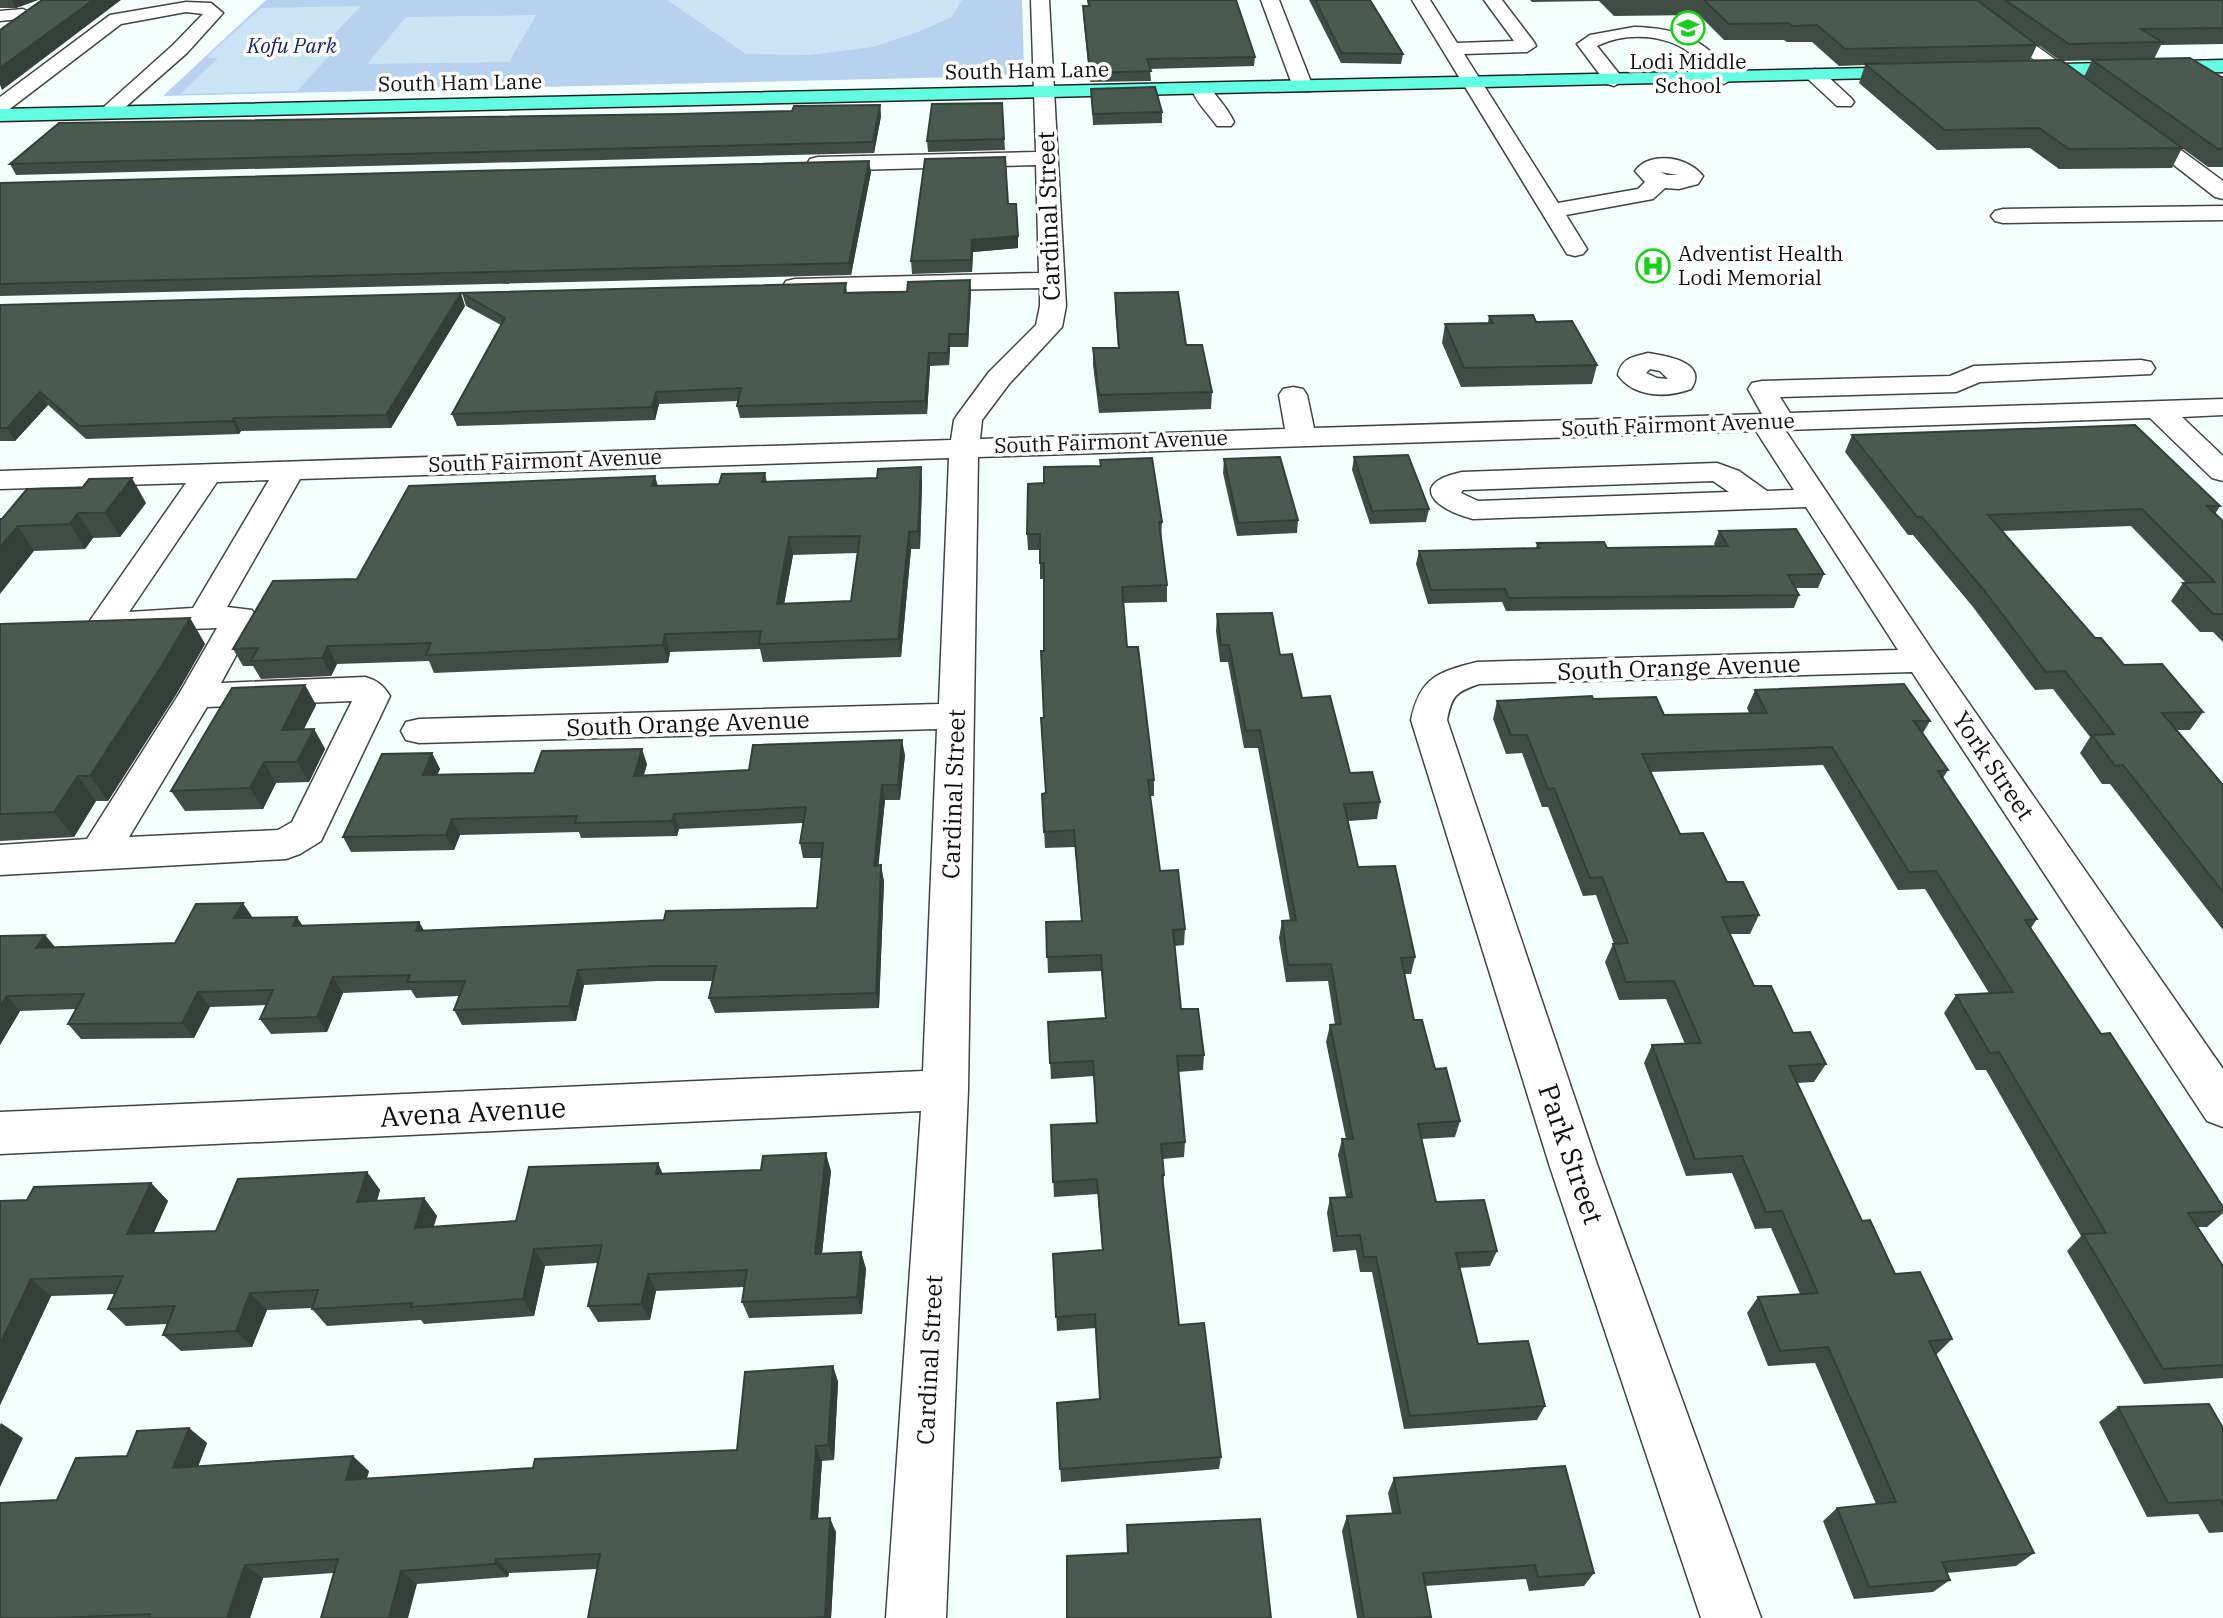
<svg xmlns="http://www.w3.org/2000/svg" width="2223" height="1618" viewBox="0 0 2223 1618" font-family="'IBM Plex Serif',serif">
<rect width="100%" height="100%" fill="#f3fffd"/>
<path fill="#b7d1ef" d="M266,0H1022L1024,67L1005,76L163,96Z"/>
<path fill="#cae4f5" d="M667,0H962L952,17L918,32L873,47L809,55L746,54Z
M361,6L316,53L331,54L297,91L180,94L218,58H206L261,8Z
M536,15L509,62L367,64L406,17Z"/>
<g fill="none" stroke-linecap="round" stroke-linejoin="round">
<defs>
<path id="minor" d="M1031,0H1049L1066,306L1062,327L1009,384L982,420L980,439L1285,429L1279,395L1283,389L1293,387L1303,389L1307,395L1314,428L1762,414L1748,389L1752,383L1762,381L1950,376L1974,366L2141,360L2151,362L2155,368L2151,374L1980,382L1956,392L1780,397L1790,413L2223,399V415L2182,417L2223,456V481L2212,478L2150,418L1785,430L1934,653L2223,1069V1127L2207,1121L1912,672L1479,684C1456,692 1452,695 1447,720L1598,1167L1761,1618H1701L1550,1167L1411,720C1420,677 1438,672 1477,662L1898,650L1806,507L1473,519C1436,510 1406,484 1462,472L1717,463L1739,471L1767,491L1794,490L1756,431L978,457L968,1090L946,1618H886L921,1111L0,1154V1112L923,1071L937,729L419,743L406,740L401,731L406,722L419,719L939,704L949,458L300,479L227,607L252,610L257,617L221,683L365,677C378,681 383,685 390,696L321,841L300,854L286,859L0,875V845L87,839L179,694L217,628L140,631L128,627L124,621L118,629L106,633L94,629L89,622L186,483L0,489V471L951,440L954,420L958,414L989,372L1036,325L1040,306V288L795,293L786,291L783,286L786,281L795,279L1039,273L1036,165L818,171L810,169L807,164L810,159L818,157L1036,152ZM269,480L193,608L129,612L217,482ZM1713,481L1729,492L1478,501L1461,493L1463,490ZM352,701L292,822L278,830L129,837L207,707Z
M1261,0H1279L1313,87L1310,91H1296L1293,87Z
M1412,0H1430L1457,43L1514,41L1484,0H1502L1534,42L1536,46L1527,52L1464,54L1558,203L1638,189L1645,182L1635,171C1650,150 1689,157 1703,176L1698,184L1679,189L1665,188L1653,199L1566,215L1587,249L1583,254L1575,256L1567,254ZM1660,172L1678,175H1667Z
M1952,0H1972L2098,90L2095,94H2081Z
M186,2L211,3L223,13L187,53L114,117H100L97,113L173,45L203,14L186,12L121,24L7,111L0,113V97L110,15Z
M23,9L32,14L29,18L0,21V11Z
M1634,27C1680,28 1707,40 1734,78L1724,84C1712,81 1705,67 1696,58C1671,34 1628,31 1597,46L1624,80L1614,86L1607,84L1577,44L1590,35Z
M1815,69L1822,71L1851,98L1854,102L1851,106H1837L1808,79L1805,75Z
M1202,84L1209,86C1218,99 1227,107 1234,122L1231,126H1217C1208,113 1198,105 1192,90L1195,86Z
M2136,120L2143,122L2223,181V199L2215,197L2129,130L2126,126L2129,122Z
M2223,206V220L2003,223L1995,221L1991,216L1995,211L2003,209Z
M1648,353C1666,356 1709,362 1691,389C1667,398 1634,398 1618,375C1621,358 1633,357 1648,353ZM1650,369L1660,371L1668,379L1657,378L1646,373Z"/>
<path id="major" d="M2223,60V72L2022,77L2012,71L2022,65Z
M1913,67L1923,73L1920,77L0,121V109Z"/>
</defs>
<use href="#minor" stroke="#434343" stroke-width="3"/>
<use href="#major" stroke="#212121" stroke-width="3"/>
<use href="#minor" fill="#fff" fill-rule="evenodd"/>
<use href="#major" fill="#63ffe2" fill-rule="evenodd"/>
</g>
<path fill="#404d46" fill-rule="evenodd" d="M0,0H38L16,8H0Z
M1087,0H1236L1255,57L1254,66L1150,69L1151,81L1090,82L1083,15V6H1088Z
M1309,0H1370L1403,54L1401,64L1341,63Z
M1530,0H2223V44L2161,45L2154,59L2062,61L2084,77L2092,60L2223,78V167H2208L2182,148L2172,168L2059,169L2030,148L1937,150L1859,83L1865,65L1839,66L1812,42H1787L1784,40H1724L1699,15L1614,16L1599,1L1532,2ZM2012,26L2059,60H2030L2037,45Z
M1091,89L1162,112V123L1093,125Z
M1002,103L1005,150L928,152L927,141Z
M880,105L881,116L874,153L16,175L10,164L677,114L792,111Z
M871,172L851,275L0,296V183Z
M1008,204L1018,248L973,252L972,272L912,274L911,261Z
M970,280L971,292L968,347H950L949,365L930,366L927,414L740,418L737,406L738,401L659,404L655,420L457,426L452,414L501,325L466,306L462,293L846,283L847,293L907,292Z
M1115,293L1186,345L1212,392L1211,409L1099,413L1093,365V348H1118L1115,309Z
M0,305L465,306L391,428L241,431L239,434L86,439L48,405L15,441H0Z
M1489,316L1536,322L1597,365L1592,384L1461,387L1442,343L1445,324L1488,323Z
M1852,435L2220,506L2215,514L2223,521V642L2213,632H2200L2171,601L2183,583H2186L2131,526L2002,531L2095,638L2124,665L2203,712L2190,730H2177L2223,785V930L2110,784H2102L2080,753L2090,737L2053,689L2035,690L1973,607L1913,535H1908L1845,452Z
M1354,457L1429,509L1426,522L1370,524L1352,470Z
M1224,459L1298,520L1297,533L1237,536L1223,473Z
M1100,460L1162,522L1161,538L1167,585V602L1123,603L1127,647L1154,780V796H1150L1160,871L1185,929L1184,945L1175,946L1181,1009L1204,1055L1203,1070L1178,1072L1185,1142L1184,1157L1163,1159L1164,1175L1163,1188L1179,1325L1221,1457L1219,1469L1061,1482L1057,1403L1100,1399L1096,1328L1057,1331L1053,1254L1102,1250L1098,1194L1054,1197L1051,1125L1096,1123L1094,1076L1051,1079L1048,1022L1105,1018L1101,971L1048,973L1046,922L1081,921L1075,847L1045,848L1042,794L1046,793L1044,579H1040V550H1028L1027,534L1044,483L1100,466Z
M921,467L922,484L920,549H911L901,657L763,662L760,649L670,652L668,663L434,673L429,661L337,664L331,676L261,679L253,666H243L233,649L357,579L658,486L719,484L765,473L767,482L877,478ZM857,553L851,601L784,604L793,555Z
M146,503L120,537L93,538L85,549L34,551L0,519Z
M1719,531L1824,574L1818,588H1796L1799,595L1794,608L1506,611L1502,602L1428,604L1416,564L1419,551L1536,548L1537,543L1607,548L1715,546L1714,544Z
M1217,614L1280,655L1302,698L1350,773L1380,802L1377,819L1348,821L1358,867L1415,957L1411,974H1405L1414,1020L1460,1121L1455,1137L1422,1139L1436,1202L1497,1251L1490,1266L1459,1268L1478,1344L1545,1406L1537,1420L1404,1429L1372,1272H1360L1356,1250L1333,1252L1327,1213L1330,1198L1346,1197L1338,1155L1342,1139H1346L1326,1042L1330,1025H1335L1328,981L1286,982L1279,938L1282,921L1290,920L1258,748H1244L1228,662H1220L1216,631Z
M190,618L205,644L177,693L108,801H96L74,837L0,841V624Z
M305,685L316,705L304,729H314L325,749L309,782L276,783L263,809L185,811L171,791Z
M1755,690L1930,721L1923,733L1948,770L1943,778L2037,919L2031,928L2101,1034L2223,1207V1213L2207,1227H2198L2223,1266V1378L2144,1384L2067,1251L2081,1236L1986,1070H1976L1944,1013L1956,995L1989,993L1925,889L1898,890L1823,765L1651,772L1680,834L1759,915L1750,934H1730L1754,986L1793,1033L1826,1064L1814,1082L1797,1083L1862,1221L1895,1274L1952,1339L1936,1355L2034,1553L2016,1566L1947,1573L1950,1580L1933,1592L1854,1599L1823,1521L1837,1508L1876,1504L1815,1363L1768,1366L1747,1313L1758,1297L1800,1294L1771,1228L1755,1229L1732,1173L1686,1176L1644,1063L1652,1045L1685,1044L1666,999L1619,1000L1605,962L1613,944H1614L1596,895L1583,896L1548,807H1542L1522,753L1506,754L1493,719L1497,701L1593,699L1664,715L1749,713L1747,708Z
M432,753L440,769L437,774L534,773L647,764L644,775L749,770L905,755L900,800H885L878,865L884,881L879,1008L715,1013L709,998L713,981H658L584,985L576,1021L462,1025L454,1010L459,996L416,998L411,990L343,993L327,1032L271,1034L260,1019L267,1005L210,1007L194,1038L81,1039L68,1024L76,1009L20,1011L0,1045V936L45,935L55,947L175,943L253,918L303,926L419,922L424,931L664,920L817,908L822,858H803L800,843L803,823L679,829L677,836L581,838L579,832L460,835L454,850L351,852L343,837Z
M831,1171L822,1254L861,1252L866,1269L862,1314L749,1318L742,1302L744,1287L656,1291L650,1320L598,1322L588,1306L598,1263L545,1266L534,1316L424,1324L421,1320L327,1326L312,1309V1308L267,1310L252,1347L181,1351L163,1335L167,1324L126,1326L108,1309L114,1294L51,1296L0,1405V1201L27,1200L151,1183L168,1201L154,1233L216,1231L367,1172L380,1190L377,1201L424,1198L437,1216L433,1227L516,1221L662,1173Z
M833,1366L838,1382L834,1460L822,1461L818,1518L836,1532L831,1618H588L597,1569L509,1573L508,1577L417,1584L333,1573L263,1578L250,1618H0L57,1500L127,1456L189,1428L207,1443L198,1466L369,1471L367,1478L533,1468L737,1450Z
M2118,1407L2223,1428V1532L2209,1533L2198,1514L2147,1517L2099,1422Z
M1394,1478L1594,1573L1584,1586L1529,1591L1526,1579L1425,1586L1431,1617L1430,1618H1357L1342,1531L1347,1516L1392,1513L1388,1493Z"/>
<path fill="#343f39" d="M12,0H38L16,8Z
M93,0H121L2,90L0,85V68Z
M880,105L881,116L874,153L873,142Z
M869,161L871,172L851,275L849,263Z
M1018,236V248L973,252L972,272L971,260L972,240Z
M970,280L971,292L968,347L967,334Z
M461,293L465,306L391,428L386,415Z
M949,334L950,347L949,365L948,353Z
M929,353L930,366L927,414L925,401Z
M40,392L48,405L15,441L7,428Z
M656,392L659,404L655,420L652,407Z
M234,418L241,431L239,434L232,421Z
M921,467L922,484L920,549L918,531Z
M655,476L660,493L652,486Z
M132,478L146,503L120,537L105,513Z
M78,513L93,538L85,549L70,524Z
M18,526L34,551L0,594V547Z
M909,532L911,549L901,657L898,639Z
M789,537L793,555L781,621L777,604Z
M190,618L205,644L177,693L108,801L90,776Z
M665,634L670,652L668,663L663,645Z
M328,646L337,664L331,676L322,658Z
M305,685L316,705L293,750L282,730Z
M314,729L325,749L309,782L297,762Z
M902,740L905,755L900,800L898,785Z
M642,749L647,764L639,791L634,776Z
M432,753L440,769L431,790L423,775Z
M264,762L276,783L263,809L250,788Z
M78,776L96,801L74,837L54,812Z
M882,785L885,800L877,881L874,866Z
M674,814L679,829L677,836L672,821Z
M452,819L460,835L454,850L446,835Z
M881,865L884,881L879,1008L876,993Z
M243,903L253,918H234Z
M297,917L307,932L293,926Z
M419,922L428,937L416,931Z
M45,935L57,950L36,948Z
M578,970L584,985L576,1021L569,1006Z
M333,977L343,993L327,1032L317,1017Z
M198,992L210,1007L194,1038L182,1023Z
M7,996L20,1011L0,1045V1006Z
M826,1153L831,1171L820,1271L815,1254Z
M658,1163L666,1181L656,1174Z
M367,1172L380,1190L371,1219L357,1202Z
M151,1183L168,1201L145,1251L127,1234Z
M424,1198L437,1216L428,1245L415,1228Z
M534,1249L545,1266L534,1316L523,1299Z
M861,1252L866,1269L862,1314L857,1297Z
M648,1274L656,1291L650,1320L641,1304Z
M31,1279L51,1296L0,1405V1344Z
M250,1293L267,1310L252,1347L236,1331Z
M833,1366L838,1382L834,1460L828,1445Z
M1,1423L23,1438L0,1487V1425Z
M189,1428L207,1443L192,1483L173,1468Z
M816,1446L822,1461L817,1533L811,1519Z
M353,1456L369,1471L362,1494L346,1480Z
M830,1518L836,1532L831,1618H825Z
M496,1559L509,1573L508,1577L495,1564Z
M245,1565L263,1578L250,1618H227Z
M401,1571L417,1584L408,1618H389Z"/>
<path fill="#4b5a51" stroke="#343f39" stroke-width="2" fill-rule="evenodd" d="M42,0H93L0,68V30Z
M1088,0H1236L1255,57L1147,59L1151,71L1090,73L1083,6H1090Z
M1315,0H1370L1403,54L1342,53Z
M1704,0H1977L2037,45L1845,49L1817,25L1792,26L1789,23L1729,24Z
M2005,0H2223V28L2141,29L2162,42L2069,44Z
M2190,58L2223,78V148L2218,149L2092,60Z
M2061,60L2182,148L2069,149L2039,128L1945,130L1865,64Z
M1155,87L1162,112L1093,114L1091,89Z
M1002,103L1004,139L927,141L932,104Z
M880,105L873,142L10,164L59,123L677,114L792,111L794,106Z
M1005,157L1008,204H1016L1018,236L972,240L971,260L911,261L925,159Z
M869,161L849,263L0,284V183Z
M970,280L967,334H949L948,353H929L925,401L737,406L741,388L656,392L652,407L452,414L505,318L462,293L846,283L844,293L907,292L908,282Z
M1178,292L1186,345H1202L1212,392L1099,395L1093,348H1119L1115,293Z
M461,293L386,415L234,418L232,421L79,426L40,392L7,428H0V305Z
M1533,315L1536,322L1572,321L1597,365L1464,368L1445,324L1493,323L1489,316Z
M2135,425L2220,506H2207L2223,521V614H2213L2183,583L2215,582L2142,509L1988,515L2095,638H2101L2124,665L2162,664L2203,712L2162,713L2223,785V892L2123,765L2115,766L2092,735L2114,734L2065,671L2046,672L1983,589L1922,517H1917L1852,435Z
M1408,455L1429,509L1372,511L1354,457Z
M1280,457L1298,520L1238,523L1224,459Z
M1152,458L1162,522H1159L1167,585L1122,587L1127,647H1138L1154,780H1148L1160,871L1178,870L1185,929L1173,930L1181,1009H1198L1204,1055L1177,1056L1185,1142L1161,1144L1164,1175H1162L1179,1325L1204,1323L1221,1457L1060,1469L1057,1403L1100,1399L1095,1314L1056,1317L1053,1254L1103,1250L1097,1179L1053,1182L1051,1125L1097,1123L1093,1061L1050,1063L1048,1022L1106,1018L1101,955L1047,957L1046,922L1082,921L1074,830L1044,832L1042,794L1046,793L1041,718H1044L1041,651H1044V563H1040V534H1027L1028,484L1044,483V467L1101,466L1100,460Z
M921,467L918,531L909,532L898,639L759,644L761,631L665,634L663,645L426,655L431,643L328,646L322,658L251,661L258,648L233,649L273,581L357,579L409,486L655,476L652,486L719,484L722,474L765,473L762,482L877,478L878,469ZM860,536L851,601L777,604L789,537Z
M132,478L105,513H78L70,524L18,526L0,547V519H2L27,489L82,488L89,479Z
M1796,529L1824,574L1788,575L1799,595L1509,598L1505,589L1431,590L1419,551L1540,548L1537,543L1604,542L1607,548L1728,546L1719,531Z
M1272,613L1280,655L1292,654L1302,698L1330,696L1350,773L1372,772L1380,802L1344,804L1358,867L1395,866L1415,957L1401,958L1414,1020H1422L1435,1069L1446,1068L1460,1121L1418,1124L1436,1202L1484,1200L1497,1251L1456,1253L1478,1344L1528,1341L1545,1406L1410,1416L1376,1257H1364L1360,1235L1337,1236L1330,1198L1352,1197L1342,1139H1353L1330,1025L1341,1024L1331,964L1288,965L1282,921L1296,920L1260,730L1246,731L1229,645H1221L1217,614Z
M190,618L161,667L90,776H78L54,812L0,814V624Z
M1904,684L1930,721H1914L1948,770L1938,771L2037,919L2025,920L2101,1034L2110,1033L2223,1207V1211L2188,1213L2223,1266V1365L2163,1369L2083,1234L2106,1233L1999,1052L1990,1053L1956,995L2013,992L1936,871L1909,872L1832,747L1642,754L1680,834L1703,833L1727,882H1743L1759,915L1722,917L1754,986H1771L1793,1033L1810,1032L1826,1064L1789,1066L1862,1221L1870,1220L1895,1274L1920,1272L1952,1339L1929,1341L2034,1553L1942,1562L1950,1580L1869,1587L1837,1508L1896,1502L1828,1347L1780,1351L1758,1297L1818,1293L1782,1211L1766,1212L1742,1156L1695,1159L1652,1045L1701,1043L1674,981L1626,982L1613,944L1628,943L1602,877L1590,878L1554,788L1548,789L1527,735H1511L1497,701L1592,696L1593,699L1656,697L1664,715L1767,713L1755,690Z
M305,685L282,730L314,729L297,762H264L250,788L171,791L232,688Z
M902,740L898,785H882L874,866L881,865L876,993L709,998L716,966H653L578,970L569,1006L454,1010L465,981L407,982L410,975L333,977L317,1017L260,1019L273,990L198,992L182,1023L68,1024L84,994L7,996L0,1006V936L45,935L36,948L175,943L196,904L243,903L234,918L297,917L293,926L419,922L416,931L664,920L666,911L817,908L823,843H800L806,807L674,814L672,821L575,823L577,816L452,819L446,835L343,837L382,754L432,753L423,775L534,773L542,751L642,749L634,776L749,770L753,745Z
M826,1153L815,1254L861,1252L857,1297L742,1302L747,1270L648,1274L641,1304L588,1306L602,1245L534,1249L523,1299L411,1307L412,1303L312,1309L318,1290L250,1293L236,1331L163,1335L175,1306L108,1309L123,1276L31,1279L0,1344V1201L27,1200L34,1187L151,1183L127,1234L216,1231L238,1179L367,1172L357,1202L424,1198L415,1228L516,1221L529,1167L658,1163L656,1174L761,1170L763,1156Z
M833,1366L828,1445L816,1446L811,1519L830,1518L825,1617L812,1618H588L600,1554L496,1559L495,1564L401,1571L389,1618H321L338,1559L245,1565L227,1618H149L150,1614L59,1618H0V1503L57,1500L76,1458L127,1456L137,1431L189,1428L173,1468L353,1456L346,1480L533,1468L535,1459L737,1450L745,1372Z
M2209,1404L2223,1428V1506L2220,1500L2168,1503L2118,1407Z
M1565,1466L1594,1573L1538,1577L1535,1565L1423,1573L1431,1617L1412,1618H1364L1347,1516L1400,1513L1394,1478Z
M1260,1519L1271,1618H1067V1556L1128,1553L1127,1525Z"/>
<defs>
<symbol id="school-ring" viewBox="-11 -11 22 22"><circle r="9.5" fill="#fff" stroke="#17d118" stroke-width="1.5"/><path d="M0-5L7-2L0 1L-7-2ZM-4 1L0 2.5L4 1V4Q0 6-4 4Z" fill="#17d118"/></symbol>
<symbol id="hospital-ring" viewBox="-11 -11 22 22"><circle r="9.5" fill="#fff" stroke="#17d118" stroke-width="1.5"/><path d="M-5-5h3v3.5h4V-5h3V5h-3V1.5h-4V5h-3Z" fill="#17d118"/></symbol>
</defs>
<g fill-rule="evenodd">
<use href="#school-ring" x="1669" y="9" width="38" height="38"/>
<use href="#hospital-ring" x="1634" y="247" width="38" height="38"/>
</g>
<g text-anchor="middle" stroke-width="7" stroke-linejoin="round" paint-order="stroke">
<g font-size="21" font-style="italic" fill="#172570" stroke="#fff">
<text x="292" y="53">Kofu Park</text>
</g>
<g font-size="21" fill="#101010" stroke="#fff">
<text x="1688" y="69">Lodi Middle<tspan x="1688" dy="24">School</tspan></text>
<text x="1678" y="261" text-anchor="start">Adventist Health<tspan x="1678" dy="24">Lodi Memorial</tspan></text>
</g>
<g font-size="21" fill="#101010" stroke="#fff">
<text transform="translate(1027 71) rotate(-1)" y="7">South Ham Lane</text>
<text transform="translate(460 83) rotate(-1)" y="7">South Ham Lane</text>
<text transform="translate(1678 425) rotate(-2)" y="7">South Fairmont Avenue</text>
<text transform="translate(1111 442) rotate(-2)" y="7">South Fairmont Avenue</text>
<text transform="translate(545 461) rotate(-2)" y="7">South Fairmont Avenue</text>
</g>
<g font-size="24" fill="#101010" stroke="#fff">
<text transform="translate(1049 216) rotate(-92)" y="8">Cardinal Street</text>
<text transform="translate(1679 668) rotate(-2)" y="8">South Orange Avenue</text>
<text transform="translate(688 724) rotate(-2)" y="8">South Orange Avenue</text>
<text transform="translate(1993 766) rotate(56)" y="8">York Street</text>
<text transform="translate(954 794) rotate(-88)" y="8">Cardinal Street</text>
<text transform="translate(930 1360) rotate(-87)" y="8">Cardinal Street</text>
</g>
<g font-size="28" fill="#101010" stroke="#fff">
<text transform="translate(473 1112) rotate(-3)" y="10">Avena Avenue</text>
<text transform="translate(1571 1154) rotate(71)" y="10">Park Street</text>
</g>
</g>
</svg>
